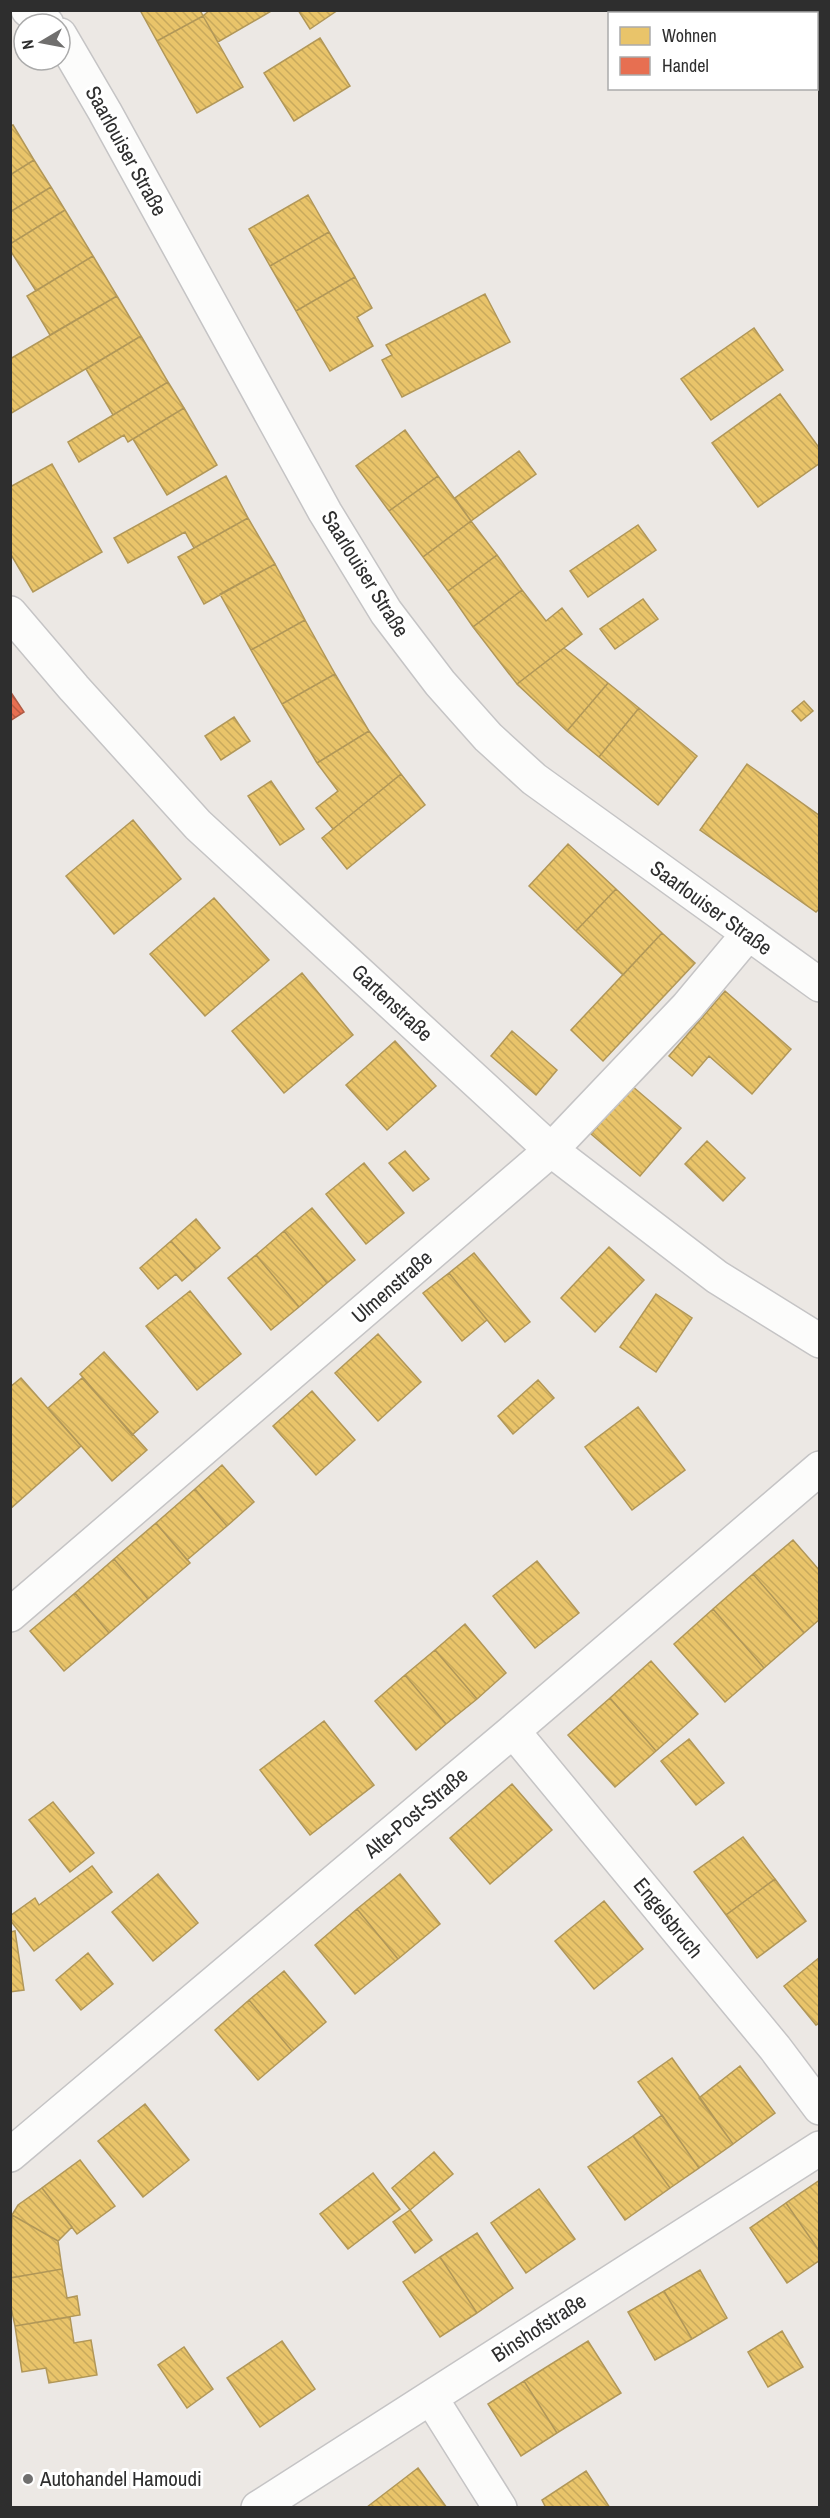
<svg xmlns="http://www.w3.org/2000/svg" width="830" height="2518" viewBox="0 0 830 2518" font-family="'Archivo Narrow',sans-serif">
<defs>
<pattern id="homes-back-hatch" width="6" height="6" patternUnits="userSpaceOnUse" patternTransform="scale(1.5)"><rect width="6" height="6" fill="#e9c46a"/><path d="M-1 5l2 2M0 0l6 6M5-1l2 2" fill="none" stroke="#c8a95c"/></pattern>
<pattern id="shops-back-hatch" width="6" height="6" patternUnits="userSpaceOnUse" patternTransform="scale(1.5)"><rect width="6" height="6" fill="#e76f51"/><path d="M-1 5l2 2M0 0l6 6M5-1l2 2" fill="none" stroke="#bc5c44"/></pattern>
</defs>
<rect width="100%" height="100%" fill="#ece8e4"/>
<path fill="url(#homes-back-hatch)" stroke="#b19758" stroke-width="1.5" d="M140,10H200L203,16L157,41Z
M210,10H273L218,42L203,16Z
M298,10H338L310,29Z
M203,16L243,87L197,113L157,41Z
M320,38L350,86L294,121L264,73Z
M13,125L34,160L10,175V126Z
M34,160L51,187L10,212V175Z
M51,187L65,210L10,244V212Z
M308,195L329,232L270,266L249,229Z
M65,210L93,256L36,291L10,250V244Z
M329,232L355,277L296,311L270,266Z
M93,256L117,296L50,335L27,296Z
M355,277L372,308L357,317L373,346L330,371L296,311Z
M485,294L510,342L402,397L382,360L392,355L386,345Z
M117,296L141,336L10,414V359Z
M754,328L783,370L711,420L681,379Z
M141,336L168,382L113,415L86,369Z
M168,382L184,408L128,442L124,435L79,462L68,442Z
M780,394L820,449V463L758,507L712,443Z
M184,408L217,465L167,495L133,439Z
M405,430L438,476L389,511L356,466Z
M519,451L536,474L471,521L455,498Z
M52,464L102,552L33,592L10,553V487Z
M226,476L248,518L194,548L185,532L128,563L114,538Z
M438,476L471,521L423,557L389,511Z
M248,518L275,564L204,604L178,557Z
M471,521L497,555L448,591L423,557Z
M638,525L656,550L588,597L570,571Z
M497,555L522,590L473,627L448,591Z
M275,564L305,620L251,650L220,594Z
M522,590L546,621L562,608L582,634L517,684L473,627Z
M643,599L658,619L615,649L600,629Z
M305,620L335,674L282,704L251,650Z
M564,648L608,683L567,731L517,684Z
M335,674L369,731L317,763L282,704Z
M608,683L639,708L599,757L567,731Z
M804,701L813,711L801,721L792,711Z
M639,708L697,756L658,805L599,757Z
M234,717L250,741L221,760L205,736Z
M369,731L401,774L333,829L316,808L338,791L317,763Z
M747,764L820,816V908L816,912L700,830Z
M401,774L425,805L347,869L322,838Z
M271,781L304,829L280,845L248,796Z
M133,820L181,879L114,934L66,876Z
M568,844L616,889L576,931L529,886Z
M616,889L662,933L623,975L576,931Z
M214,898L269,960L205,1016L150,954Z
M662,933L695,963L603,1061L571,1030Z
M302,973L353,1035L284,1093L232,1031Z
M725,991L791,1049L752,1094L709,1056L692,1076L669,1056Z
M512,1031L557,1070L536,1095L491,1056Z
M395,1041L436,1086L387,1130L346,1085Z
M632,1086L681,1128L640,1176L591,1134Z
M707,1141L745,1178L723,1201L685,1164Z
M405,1151L429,1179L413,1191L389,1163Z
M364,1163L404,1213L366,1244L326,1194Z
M312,1208L355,1260L327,1283L284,1231Z
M196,1219L220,1248L196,1269L171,1241Z
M284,1231L327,1283L299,1307L256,1255Z
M171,1241L196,1269L182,1281L176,1274L158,1289L140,1268Z
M609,1247L644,1280L595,1332L561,1298Z
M474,1253L530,1322L505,1342L449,1273Z
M256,1255L299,1307L271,1330L228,1278Z
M449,1273L487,1320L462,1341L423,1293Z
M190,1291L241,1354L197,1390L146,1326Z
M656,1294L692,1318L656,1372L620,1347Z
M378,1334L421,1382L378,1421L335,1373Z
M104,1352L158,1412L132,1435L80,1374Z
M21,1378L81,1446L10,1509V1387Z
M82,1378L147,1450L112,1481L48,1408Z
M538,1380L554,1398L513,1434L498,1416Z
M312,1391L355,1440L316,1475L273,1426Z
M638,1407L685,1470L632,1510L585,1447Z
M222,1465L254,1502L227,1526L195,1489Z
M195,1489L227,1526L187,1560L156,1523Z
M156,1523L190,1563L148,1599L114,1559Z
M793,1540L820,1571V1619L804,1633L753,1574Z
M114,1559L148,1599L109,1633L75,1593Z
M537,1561L579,1613L535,1648L493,1596Z
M753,1574L804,1633L764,1668L713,1609Z
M75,1593L109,1633L64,1671L30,1631Z
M713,1609L764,1668L725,1702L674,1644Z
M465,1624L506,1673L477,1699L435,1650Z
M435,1650L477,1699L446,1724L405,1675Z
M651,1661L698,1714L656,1751L610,1698Z
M405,1675L446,1724L416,1750L375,1701Z
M610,1698L656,1751L615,1787L568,1735Z
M324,1721L374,1785L310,1835L260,1770Z
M689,1739L724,1783L696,1805L661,1761Z
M512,1784L552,1830L490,1884L450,1838Z
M53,1802L94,1853L70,1872L29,1820Z
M743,1837L775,1879L726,1915L694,1872Z
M92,1866L112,1892L34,1951L10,1920V1916L35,1898L39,1905Z
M158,1874L198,1923L153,1961L112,1912Z
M400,1874L440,1924L398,1959L357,1909Z
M775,1879L806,1921L757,1958L726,1915Z
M604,1901L643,1949L594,1989L555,1941Z
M357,1909L398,1959L355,1994L315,1945Z
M15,1931L24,1990L10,1992V1932Z
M88,1953L113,1984L81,2010L56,1980Z
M820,1957V2023L816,2025L784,1986Z
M284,1971L326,2022L292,2051L249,2000Z
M249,2000L292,2051L258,2080L215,2030Z
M672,2058L733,2144L699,2168L638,2082Z
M740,2066L775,2113L733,2144L699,2098Z
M145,2104L189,2160L143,2197L98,2141Z
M662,2115L699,2168L670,2188L633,2136Z
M633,2136L670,2188L625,2220L588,2167Z
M434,2152L453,2174L410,2210L392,2188Z
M80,2160L115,2206L77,2234L42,2188Z
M373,2173L400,2209L348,2249L320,2214Z
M820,2180V2252L786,2203Z
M42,2188L72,2227L58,2241L12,2215L18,2205Z
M539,2189L575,2239L526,2273L491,2223Z
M786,2203L820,2252V2260L787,2283L750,2228Z
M410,2210L432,2240L415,2253L393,2222Z
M12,2215L58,2241L62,2269L10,2278Z
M477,2233L513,2288L477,2313L440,2257Z
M440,2257L477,2313L440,2337L403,2282Z
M62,2269L67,2298L77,2296L80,2315L15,2326L10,2303V2278Z
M700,2270L727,2318L692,2339L664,2291Z
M664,2291L692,2339L655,2360L628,2312Z
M70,2317L74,2343L91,2340L97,2375L49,2383L46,2368L22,2372L15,2326Z
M782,2331L803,2367L768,2387L748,2352Z
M282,2341L315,2389L260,2427L227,2378Z
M588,2341L621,2393L557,2433L524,2381Z
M184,2347L213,2389L187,2408L158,2365Z
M524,2381L557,2433L521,2456L488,2404Z
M418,2468L447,2508H367V2507Z
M586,2471L610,2508H546L542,2500Z"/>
<path fill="url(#shops-back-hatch)" stroke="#b05c46" stroke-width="1.5" d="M10,691L24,712L10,721Z"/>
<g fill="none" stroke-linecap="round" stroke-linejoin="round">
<defs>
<path id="street" d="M28,10L47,24
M60,35L105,112L325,512L386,612L440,683L488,737L534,779L820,985
M10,613L74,688L198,825L551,1150L717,1277L820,1341
M10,1615L551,1150L687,1007L748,934
M513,1731L775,2048L820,2108
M10,2155L513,1731L820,1468
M431,2398L500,2508
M258,2508L820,2148"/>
</defs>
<use href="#street" stroke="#c5c4c5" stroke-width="36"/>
<use href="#street" stroke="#fcfcfb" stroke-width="33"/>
</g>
<circle fill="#706f6e" stroke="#fff" stroke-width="2" cx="28" cy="2479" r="6"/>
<g text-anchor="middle" stroke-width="6" stroke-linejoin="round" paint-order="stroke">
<g font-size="21" fill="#2e2e2e" stroke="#fff">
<text transform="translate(126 151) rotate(61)" y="7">Saarlouiser Straße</text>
<text transform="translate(365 574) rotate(58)" y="7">Saarlouiser Straße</text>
<text transform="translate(711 908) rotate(36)" y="7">Saarlouiser Straße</text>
<text transform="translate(392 1003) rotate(43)" y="7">Gartenstraße</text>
<text transform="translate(392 1287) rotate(-41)" y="7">Ulmenstraße</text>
<text transform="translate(416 1813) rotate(-40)" y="7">Alte-Post-Straße</text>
<text transform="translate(668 1918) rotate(51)" y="7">Engelsbruch</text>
<text transform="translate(539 2328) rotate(-33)" y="7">Binshofstraße</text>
</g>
<g font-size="21" fill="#2e2e2e" stroke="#fff" text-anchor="start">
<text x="40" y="2486">Autohandel Hamoudi</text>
</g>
</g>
<rect width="830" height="2518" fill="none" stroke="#2e2e2e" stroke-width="24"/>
<rect x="608" y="12" width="210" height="78" fill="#ffffff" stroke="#ababab" stroke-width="1.5"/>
<rect x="620" y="27" width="30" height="18" fill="#e9c46a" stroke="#ababab" stroke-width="1.5"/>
<text x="662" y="42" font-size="18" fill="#2e2e2e">Wohnen</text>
<rect x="620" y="57" width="30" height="18" fill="#e76f51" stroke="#ababab" stroke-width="1.5"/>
<text x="662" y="72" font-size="18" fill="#2e2e2e">Handel</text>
<g transform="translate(42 42) rotate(260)"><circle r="28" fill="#ffffff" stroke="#ababab" stroke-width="1.5"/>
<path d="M0-4.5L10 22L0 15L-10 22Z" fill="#706f6e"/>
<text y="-9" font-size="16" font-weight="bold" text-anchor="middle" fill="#2e2e2e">N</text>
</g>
</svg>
